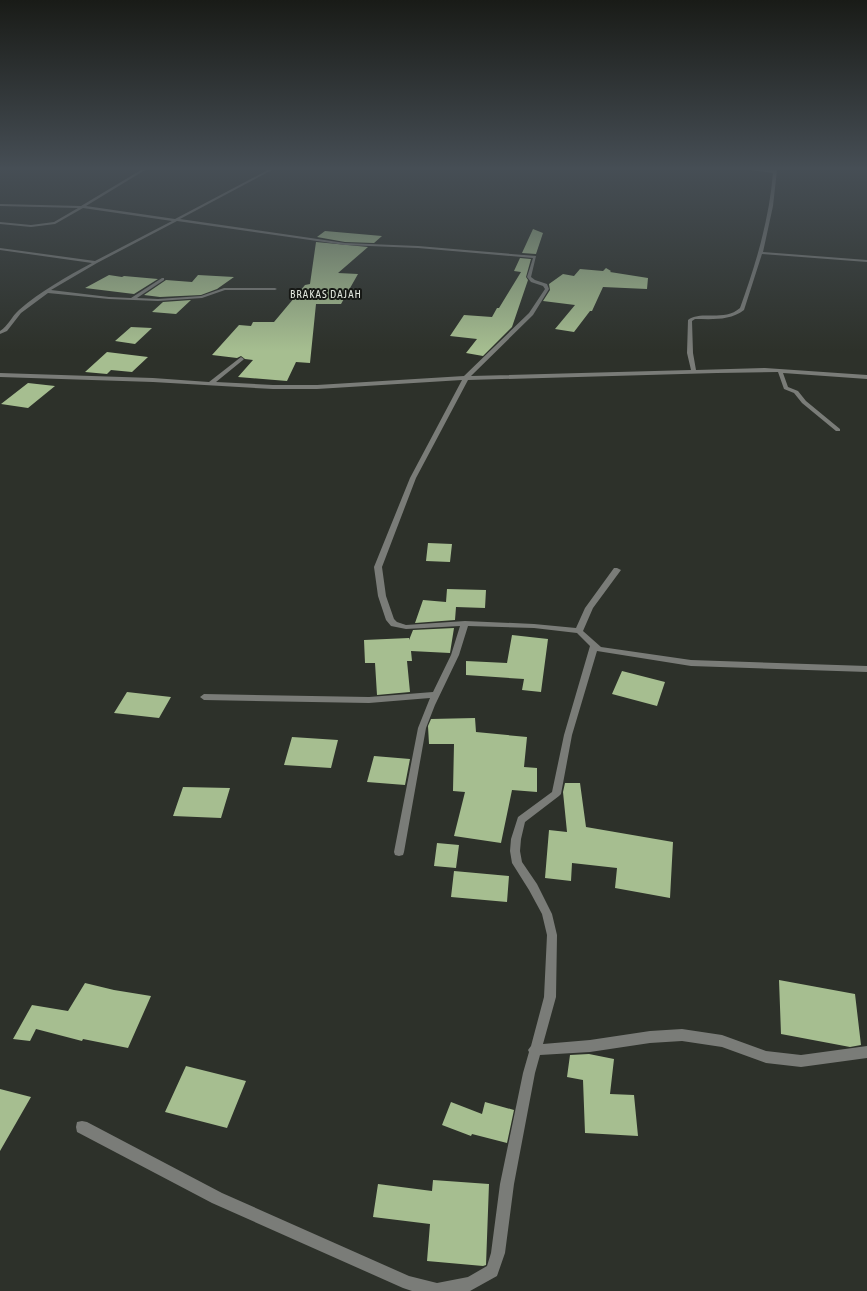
<svg xmlns="http://www.w3.org/2000/svg" width="867" height="1291" viewBox="0 0 867 1291" font-family="'Asap Condensed',sans-serif">
<rect width="100%" height="100%" fill="#2d312a"/>
<path fill="#a6be90" d="M533,229L543,233L536,254L522,253Z
M325,231L382,236L374,243L345,242L317,237Z
M316,242L368,247L338,273L358,274L341,304H316L310,363L296,362L287,381L238,377L253,360L245,359L241,356L237,358L212,355L239,325L251,326L253,322H274L305,285L310,284Z
M520,258L531,259L526,277L528,280L512,327L483,356L466,353L477,339L450,336L464,315L492,317L497,308H499L521,272L514,271Z
M606,268L611,271L610,272L648,278L647,289L603,287L592,311H590L574,332L555,329L575,305L543,301L550,290L549,284L563,274L574,276L580,269L603,271Z
M109,275L122,277L124,276L158,279L134,294L85,288Z
M198,275L234,277L217,289L201,295L160,297L144,295L166,280L192,282Z
M191,300L176,314L152,312L163,302Z
M131,327L152,328L135,344L115,341Z
M107,352L148,357L132,372L111,370L107,374L85,372Z
M28,383L55,386L28,408L1,404Z
M428,543L452,544L450,562L426,561Z
M447,589L486,590L485,608L456,607L455,620L415,623L423,600L446,602Z
M454,628L450,653L411,651L412,661H407L410,692L377,695L375,663H365L364,640L409,638V640L413,630Z
M512,635L548,639L541,692L522,690L524,679L466,675V661L507,663Z
M622,671L665,682L657,706L612,694Z
M127,692L171,697L159,718L114,713Z
M475,718L476,732L527,737L524,767L537,768V792L512,790L501,843L454,836L465,792L453,791L454,744H429L428,726L431,719Z
M292,737L338,740L331,768L284,765Z
M374,756L410,759L405,785L367,782Z
M565,783H580L586,827L673,842L670,898L615,888L617,868L572,863L571,881L545,878L549,830L567,832L563,792Z
M183,787L230,788L221,818L173,816Z
M437,843L459,845L456,868L434,866Z
M454,871L509,876L507,902L451,897Z
M779,980L855,994L861,1045L850,1047L781,1034Z
M85,983L114,990L151,996L128,1048L83,1039L82,1041L36,1029L30,1041L13,1039L32,1005L68,1011Z
M589,1054L614,1059L610,1094L634,1095L638,1136L585,1133L583,1080L567,1077L570,1055Z
M186,1066L246,1081L227,1128L165,1112Z
M0,1089L31,1097L0,1151Z
M451,1102L482,1114L485,1102L514,1110L507,1143L472,1134L471,1136L442,1125Z
M433,1180L489,1184L486,1265L483,1266L427,1261L430,1224L373,1217L378,1184L432,1191Z"/>
<g fill="none" stroke-linecap="round" stroke-linejoin="round">
<path fill="#7a7c78" fill-rule="evenodd" d="M141,170H145L86,206L175,219L268,170H272L180,219L345,243L418,246L536,256L531,277L535,280L547,284L549,289L533,315L471,376L691,370L687,353L688,320C701,310 724,322 740,308C756,264 769,220 773,173L751,170H777L773,206L763,252L867,260V262L762,254L744,310C730,321 711,319 695,319L692,321L693,353L696,370L765,368L867,375V379L783,373L788,387L798,391L806,401L840,429V431H836L802,403L794,393L784,389L778,372L717,373L468,380L416,478L382,567L386,596L394,619L397,622L406,625L465,621L534,624L576,628L585,608L614,568H617L621,570L593,608L583,631L601,647L691,660L867,666V672L691,666L597,651L572,735L561,794L559,796L525,822L521,839L520,851L522,862L537,884L552,914L557,935L556,997L543,1044L590,1040L650,1031L682,1029L722,1035L766,1051L801,1055L867,1046V1058L801,1067L766,1063L722,1047L682,1041L650,1043L590,1052L540,1055L535,1073L514,1184L505,1253L497,1276L470,1291H412L403,1288L212,1203L77,1132L76,1127L77,1122L82,1121L87,1122L222,1193L409,1276L437,1283L468,1277L487,1266L491,1253L500,1184L523,1073L529,1052L528,1050L531,1046L544,997L547,935L542,914L529,890L512,863L510,851L511,839L518,817L552,792L564,735L590,646L577,633L534,628L468,626L459,655L435,705L426,728L404,852L403,855L399,856L395,855L394,852L418,728L430,698L369,703L204,700L200,697L204,694L369,697L433,692L451,655L460,626L406,629L391,626L386,620L378,596L374,567L410,478L462,380L317,389H273L153,382L0,377V373L153,378L209,382L241,357L244,359L243,360L216,382L273,385H317L464,376L529,313L545,289L543,286L531,282L527,277L533,258L418,248L345,245L177,221L97,263L51,290L109,297L131,298L162,278H164V280L137,298L158,299L201,296L224,288H275L277,289L275,290H225L202,298L158,301L109,299L48,293L21,313L7,331L0,334V331C8,326 12,316 19,310C41,291 66,277 92,263L0,250V248L95,261L172,221L83,208L55,224L31,227L0,224V222L31,225L54,222L78,208L0,206V204L81,206Z"/>
</g>
<linearGradient id="sky" x2="0" y2="1"><stop stop-color="#191b17"/><stop offset="0.48" stop-color="#464e55"/><stop offset="1" stop-color="#464e55" stop-opacity="0"/></linearGradient>
<rect width="867" height="351" fill="url(#sky)"/>
<g text-anchor="middle" stroke-width="4" stroke-linejoin="round" paint-order="stroke">
<g font-size="11" letter-spacing="1" fill="#e0e5dc" stroke="#161815">
<text x="326" y="298">BRAKAS DAJAH</text>
</g>
</g>
</svg>
